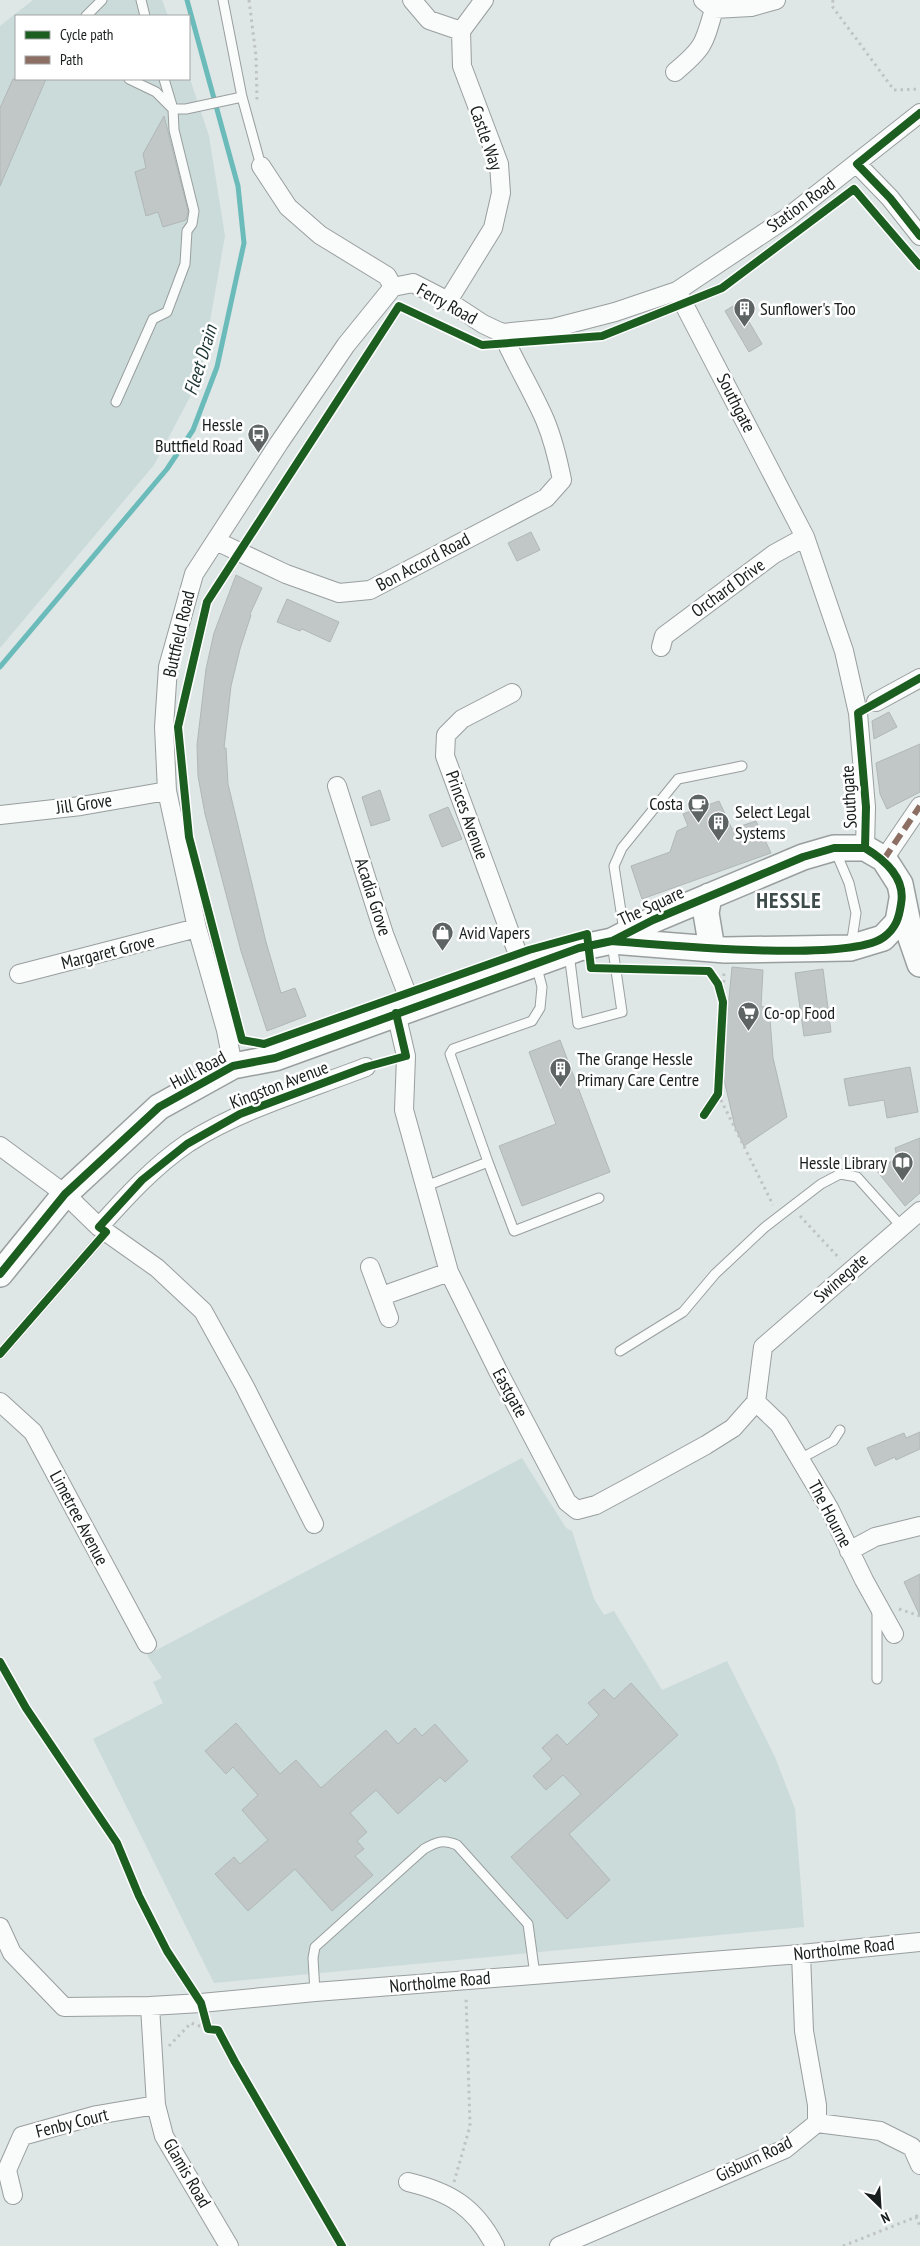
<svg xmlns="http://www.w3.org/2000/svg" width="920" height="2246" viewBox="0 0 920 2246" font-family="'PT Sans Narrow',sans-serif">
<rect width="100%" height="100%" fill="#dee6e6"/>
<path fill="#cadbda" d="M33,0H162L168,16H16V79H189V76L209,136L225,236L200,378L154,465L0,648V26Z
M522,1458L566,1528L572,1531L594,1599L604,1615L614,1611L662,1690L727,1661L775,1757L795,1809L804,1927L214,1983L93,1739L163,1703L153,1682L162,1678L147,1655Z"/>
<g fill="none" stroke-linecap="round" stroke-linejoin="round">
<path stroke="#6bbbbb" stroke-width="5" d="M0,667L167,469L193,430L217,367L244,243L238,186L187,0"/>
</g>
<path fill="#c0c7c6" stroke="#b1b7b7" d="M13,79H46L0,186V108Z
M164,116L188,211L186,220L163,227L158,212L146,216L135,172L146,168L143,154Z
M738,303L762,344L749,352L725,311Z
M531,532L540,550L517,561L508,543Z
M236,575L262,588L250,614L251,615L240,649L231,686L224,748H226L228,784L266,942L281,993L295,988L306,1016L267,1031L241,951L205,814L198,776L197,745L206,669L214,633Z
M287,599L339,622L330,642L302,629L300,631L277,622Z
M889,712L897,727L874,739L872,721Z
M920,744V792L887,809L880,794L876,763Z
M380,790L390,820L371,826L362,797Z
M719,801L732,829L756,821L771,853L642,899L631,866L670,852L677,831L688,826L683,814Z
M448,807L462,839L442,847L429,815Z
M732,967L763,970L761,1007L769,1006L773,1058L787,1117L744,1146L735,1127L722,1071Z
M823,969L831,1032L804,1036L795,973Z
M560,1040L610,1172L522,1206L499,1146L556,1124L529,1052Z
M910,1067L918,1112L887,1118L884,1100L849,1106L844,1079Z
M920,1138V1193L905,1206L877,1171L897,1157L895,1148Z
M920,1432V1449L896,1460L895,1457L875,1466L867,1448L904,1433L906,1438Z
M920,1574V1616L904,1582Z
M631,1683L678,1735L569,1834L610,1880L567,1919L511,1857L581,1794L563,1775L546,1790L533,1776L552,1759L542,1748L557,1734L567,1745L599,1715L588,1703L604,1689L614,1699Z
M236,1723L280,1774L296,1760L321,1788L386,1730L398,1744L415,1728L422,1736L435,1724L468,1761L445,1782L440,1777L398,1814L376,1790L350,1813L367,1832L357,1841L364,1849L355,1856L373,1875L332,1911L295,1869L248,1911L215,1874L234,1857L240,1864L268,1840L242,1810L258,1795L233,1767L226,1774L205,1751Z"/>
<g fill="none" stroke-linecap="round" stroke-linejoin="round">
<defs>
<path id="lane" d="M141,0L145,16
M223,0L242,97L261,166
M86,16L102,0
M129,79L156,92L173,109L164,79
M116,402L153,319L167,312L185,264L187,231L192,224L194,211L174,130L173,109H186L242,97
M835,850L849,883L856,913L851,946
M624,931L614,866L622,848L678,779L742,766
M569,953L578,1024L622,1012L612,943
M488,1162L514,1231L599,1198
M426,1186L488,1162L450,1054L453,1049L532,1021L540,1008L542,987L536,964
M620,1351L683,1312L715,1274L764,1228L821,1184L840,1174L857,1177L901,1226
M0,1354L106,1232
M800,1459L833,1441L840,1430
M877,1611V1679
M315,1992L313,1958L315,1947L424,1849C436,1842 443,1839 457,1845L528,1924L535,1975"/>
<path id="street" d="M412,0L429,20L461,31
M703,0L714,9L751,7L776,0
M675,72C704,48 704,44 714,9
M857,164L890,198L920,236
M261,166L288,207L320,235L387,276L393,287L413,283L448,301L483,324L502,333L553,328L615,312L677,291L788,217L920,113
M677,291L805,537L844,651L858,713L866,807L865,848
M448,301L493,228L501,193L499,164L462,66L461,31L484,0
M216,541L286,574L339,593L370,590L546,498L562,480C558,460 553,439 545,420C532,390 515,363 502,333
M661,647L664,636L774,554L805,537
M512,693L462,719L446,735L445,756L523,968
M876,702L920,678
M337,786L384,934L412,1007
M0,815L81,806L167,791
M884,859L920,806
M19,974L197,928
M396,1013L406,1056L404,1110L449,1272L497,1369L567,1502L577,1510L596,1505L635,1484L706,1445L733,1428L756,1402L763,1347L920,1211
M233,1066L226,1030L197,928L167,791L164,727L168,667L194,574L279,443L346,345L393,287
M0,1146L65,1194L99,1227L157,1268L203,1311L244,1385L314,1524
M99,1227C126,1197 154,1166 188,1143C241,1109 307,1090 366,1067
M370,1267L389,1318
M382,1296L449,1272
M0,1402L33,1432L147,1644
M756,1402L779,1424L829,1508L864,1580L894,1634
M849,1551L875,1537L920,1526
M0,1927L12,1953L64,2007L150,2006L201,2003L315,1992L801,1954L920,1942
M150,2006L156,2105L164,2136L229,2246
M817,2123L880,2131L912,2147L920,2165
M408,2182C450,2192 475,2207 495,2246
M13,2195L7,2170L22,2136L97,2115L156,2105
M559,2246L785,2149L817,2123V2105L804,2031L801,1954"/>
<path id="secondary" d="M709,896L706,913L712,949
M612,941L725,950L850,948L883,938L898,922L902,899
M0,1274L65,1194L159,1107L233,1066L275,1058L579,948L612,941L653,920L803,857L834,848H865L884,859L900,884L911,938L920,964"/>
</defs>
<use href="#lane" stroke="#999e9e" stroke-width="11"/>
<use href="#street" stroke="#999e9e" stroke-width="20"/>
<use href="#secondary" stroke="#999e9e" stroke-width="28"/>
<path stroke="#c0c3c3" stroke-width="3" stroke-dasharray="2.5 4" stroke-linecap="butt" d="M249,0L256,56L257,101
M833,0L832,6L894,90L920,89
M723,1002L724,971
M718,1094L773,1205
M800,1216L840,1259
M899,1609L920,1616
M169,2046L191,2023L208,2029
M454,2182L470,2126L466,1996
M916,2217L920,2212
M843,2246L916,2217L920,2226"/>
<use href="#lane" stroke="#fafbfb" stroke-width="9"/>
<use href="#street" stroke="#fafbfb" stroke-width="18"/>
<use href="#secondary" stroke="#fafbfb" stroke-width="25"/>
<path stroke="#8d6e63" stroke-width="6" stroke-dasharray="12 6" stroke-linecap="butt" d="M884,859L920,806"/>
<defs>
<path id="cycleway" d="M920,113L857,164L890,198L920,236
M865,848L866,807L858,713L920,678
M612,941C662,945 850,963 884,937C896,928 899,918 901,904C906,878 885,860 865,848
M704,1115L718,1094L723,1002L718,984L709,971L591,968L587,934L529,950L264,1044L242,1040L189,837L178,727L207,602L399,306L482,345L602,336L722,288L854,189L920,266
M0,1274L65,1194L159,1107L233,1066L275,1058L579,948L612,941L653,920L803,857L834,848H865
M0,1354L106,1232L99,1227L142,1180L187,1144L240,1114L366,1067L406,1056L396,1013
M0,1662L26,1708L117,1843L139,1896L167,1951L201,2003L208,2029L218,2030L235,2062L342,2246"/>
</defs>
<use href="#cycleway" stroke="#fff" stroke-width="11"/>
<use href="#cycleway" stroke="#1b5e20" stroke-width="8"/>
</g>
<defs>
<symbol id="building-pin" viewBox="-11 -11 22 30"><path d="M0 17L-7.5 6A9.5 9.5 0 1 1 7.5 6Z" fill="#5d6463" stroke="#fff"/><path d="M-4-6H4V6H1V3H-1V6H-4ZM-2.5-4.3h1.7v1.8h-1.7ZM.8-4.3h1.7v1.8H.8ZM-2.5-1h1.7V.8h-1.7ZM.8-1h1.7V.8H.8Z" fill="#fff"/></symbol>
<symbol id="bus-pin" viewBox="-11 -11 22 30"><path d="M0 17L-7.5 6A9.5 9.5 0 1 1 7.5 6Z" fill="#5d6463" stroke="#fff"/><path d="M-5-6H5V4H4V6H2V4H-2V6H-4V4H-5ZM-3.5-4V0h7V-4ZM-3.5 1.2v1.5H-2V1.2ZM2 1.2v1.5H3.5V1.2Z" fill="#fff"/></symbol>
<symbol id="cafe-pin" viewBox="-11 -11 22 30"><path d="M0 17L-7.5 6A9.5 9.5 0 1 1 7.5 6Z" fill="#5d6463" stroke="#fff"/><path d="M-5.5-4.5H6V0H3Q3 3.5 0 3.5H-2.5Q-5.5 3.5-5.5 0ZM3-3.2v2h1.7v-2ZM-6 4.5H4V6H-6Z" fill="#fff"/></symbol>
<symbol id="shop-pin" viewBox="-11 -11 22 30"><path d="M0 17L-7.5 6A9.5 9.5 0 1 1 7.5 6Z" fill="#5d6463" stroke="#fff"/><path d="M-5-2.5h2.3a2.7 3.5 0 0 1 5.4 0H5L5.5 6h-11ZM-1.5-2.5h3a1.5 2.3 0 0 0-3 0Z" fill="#fff"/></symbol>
<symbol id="supermarket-pin" viewBox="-11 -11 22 30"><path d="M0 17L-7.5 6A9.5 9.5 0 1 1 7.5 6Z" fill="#5d6463" stroke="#fff"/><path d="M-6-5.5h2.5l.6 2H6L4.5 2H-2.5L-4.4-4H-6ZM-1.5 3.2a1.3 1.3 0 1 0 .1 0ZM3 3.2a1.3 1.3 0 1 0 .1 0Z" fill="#fff"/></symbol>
<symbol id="library-pin" viewBox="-11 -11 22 30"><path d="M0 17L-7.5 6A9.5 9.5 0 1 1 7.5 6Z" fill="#5d6463" stroke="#fff"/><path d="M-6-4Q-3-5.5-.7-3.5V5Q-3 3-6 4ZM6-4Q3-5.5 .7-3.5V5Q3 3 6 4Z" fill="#fff"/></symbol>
</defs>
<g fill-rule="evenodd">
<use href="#building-pin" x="732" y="296" width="25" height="34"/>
<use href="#bus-pin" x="246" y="422" width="25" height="34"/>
<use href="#cafe-pin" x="686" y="792" width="25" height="34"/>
<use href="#building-pin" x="706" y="810" width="25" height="34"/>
<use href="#shop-pin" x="430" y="920" width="25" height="34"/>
<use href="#supermarket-pin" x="736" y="1000" width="25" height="34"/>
<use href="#building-pin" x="548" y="1056" width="25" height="34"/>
<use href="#library-pin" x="890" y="1150" width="25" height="34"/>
</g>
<g text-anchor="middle" stroke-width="5" stroke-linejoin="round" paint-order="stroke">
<g font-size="18" fill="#181e1d" stroke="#fff">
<text transform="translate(486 138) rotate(71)" y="6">Castle Way</text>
<text transform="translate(801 205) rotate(-36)" y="6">Station Road</text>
<text transform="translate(447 304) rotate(29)" y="6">Ferry Road</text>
<text transform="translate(736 403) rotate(63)" y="6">Southgate</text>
<text transform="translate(423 562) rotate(-28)" y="6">Bon Accord Road</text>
<text transform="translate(728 588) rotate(-36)" y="6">Orchard Drive</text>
<text transform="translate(179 634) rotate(-77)" y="6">Buttfield Road</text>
<text transform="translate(849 797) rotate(-93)" y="6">Southgate</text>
<text transform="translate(84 804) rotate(-8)" y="6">Jill Grove</text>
<text transform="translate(467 815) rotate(70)" y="6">Princes Avenue</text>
<text transform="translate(373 897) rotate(72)" y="6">Acadia Grove</text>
<text transform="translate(651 906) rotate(-25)" y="6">The Square</text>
<text transform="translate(108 952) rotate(-14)" y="6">Margaret Grove</text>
<text transform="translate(198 1070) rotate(-28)" y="6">Hull Road</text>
<text transform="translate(279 1085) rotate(-21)" y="6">Kingston Avenue</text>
<text transform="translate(841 1278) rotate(-41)" y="6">Swinegate</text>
<text transform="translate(510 1393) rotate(61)" y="6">Eastgate</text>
<text transform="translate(830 1514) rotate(62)" y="6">The Hourne</text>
<text transform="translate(79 1518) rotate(62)" y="6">Limetree Avenue</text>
<text transform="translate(844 1949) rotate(-6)" y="6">Northolme Road</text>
<text transform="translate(440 1982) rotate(-5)" y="6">Northolme Road</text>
<text transform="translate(72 2123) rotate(-14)" y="6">Fenby Court</text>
<text transform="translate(754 2159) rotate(-26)" y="6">Gisburn Road</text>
<text transform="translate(187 2173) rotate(60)" y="6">Glamis Road</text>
</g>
<g font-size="18" fill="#181e1d" stroke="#fff" text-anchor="start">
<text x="760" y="315">Sunflower's Too</text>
<text x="243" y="431" text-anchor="end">Hessle<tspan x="243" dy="21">Buttfield Road</tspan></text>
<text x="683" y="810" text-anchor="end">Costa</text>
<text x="735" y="818">Select Legal<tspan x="735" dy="21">Systems</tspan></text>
<text x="459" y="939">Avid Vapers</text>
<text x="764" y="1019">Co-op Food</text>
<text x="577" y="1065">The Grange Hessle<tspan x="577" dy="21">Primary Care Centre</tspan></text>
<text x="887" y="1169" text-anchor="end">Hessle Library</text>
</g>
<g font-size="19" font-style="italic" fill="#1b3433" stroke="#fff">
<text transform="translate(200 360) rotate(-73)" y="7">Fleet Drain</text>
</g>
<g font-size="22" font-weight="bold" letter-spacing="1" fill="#3e4b4b" stroke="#fff">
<text x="789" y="908">HESSLE</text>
</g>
</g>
<rect x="15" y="15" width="175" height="65" fill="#ffffff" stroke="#a3a5a5"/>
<rect x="25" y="31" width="25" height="8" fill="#1b5e20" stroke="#a3a5a5"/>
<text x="60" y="40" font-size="15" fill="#181e1d">Cycle path</text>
<rect x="25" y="56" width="25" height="8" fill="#8d6e63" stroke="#a3a5a5"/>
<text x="60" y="65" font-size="15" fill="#181e1d">Path</text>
<g transform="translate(880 2206) rotate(155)" stroke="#ffffff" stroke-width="4" paint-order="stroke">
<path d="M0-4L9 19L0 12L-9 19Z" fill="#181e1d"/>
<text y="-8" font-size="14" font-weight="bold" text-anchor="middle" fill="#181e1d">N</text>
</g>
</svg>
